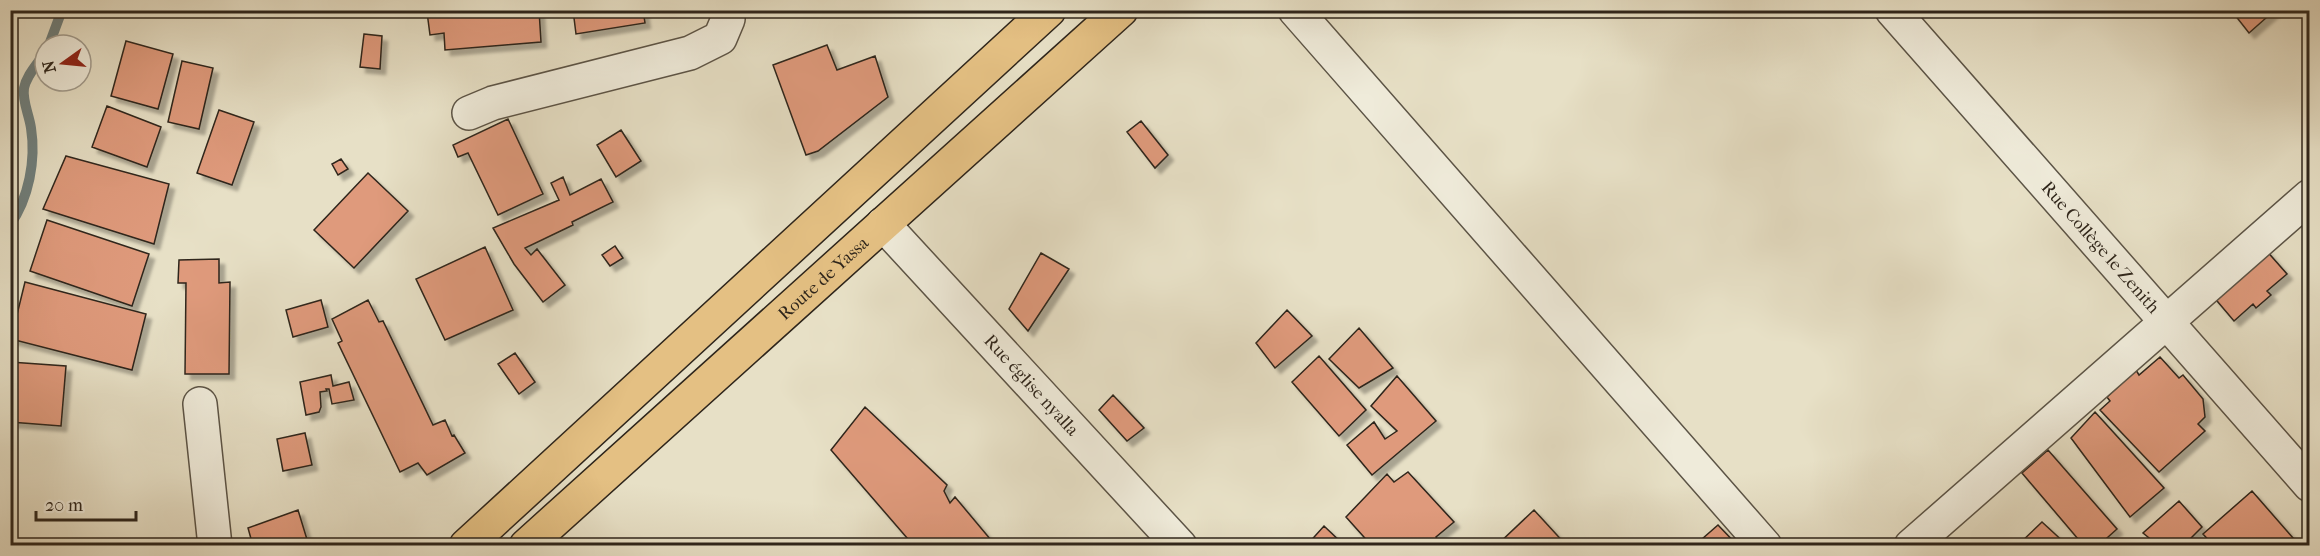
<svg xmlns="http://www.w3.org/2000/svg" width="2320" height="556" viewBox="0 0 2320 556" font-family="'IM FELL French Canon',serif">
<defs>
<filter id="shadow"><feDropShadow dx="5.5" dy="5.5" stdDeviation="1.5" flood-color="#0004"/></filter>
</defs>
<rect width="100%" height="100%" fill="#e7e0c6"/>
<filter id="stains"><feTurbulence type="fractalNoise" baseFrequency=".00333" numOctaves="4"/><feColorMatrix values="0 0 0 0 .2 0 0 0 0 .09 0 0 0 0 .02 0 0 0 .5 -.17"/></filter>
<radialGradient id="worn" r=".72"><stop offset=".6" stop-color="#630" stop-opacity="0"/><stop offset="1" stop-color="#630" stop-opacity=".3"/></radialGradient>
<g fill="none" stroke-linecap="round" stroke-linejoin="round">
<path stroke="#6f7f7d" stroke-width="10" d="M49,45L62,10
M10,225C29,198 36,160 31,128C29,114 22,101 24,88C27,74 38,64 45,52"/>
</g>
<path fill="#df9a7b" stroke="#2e251b" stroke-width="1.5" filter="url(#shadow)" d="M539,10L541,42L445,50L444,33L430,35L427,12Z
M573,10H643L645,23L576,34Z
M2231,10H2275L2249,33Z
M364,34L382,36L380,69L360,67Z
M126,41L173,54L158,109L111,96Z
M827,45L837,70L875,56L888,97L818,151L806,155L773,65Z
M182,61L213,68L199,129L168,122Z
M107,106L161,127L147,167L92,147Z
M219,110L254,122L232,185L197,173Z
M508,119L543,194L498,215L468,153L458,157L453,145Z
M1141,121L1168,155L1155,168L1127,132Z
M621,130L641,161L616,177L597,145Z
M66,156L169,184L154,244L43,209Z
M341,159L348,169L338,175L332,164Z
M368,173L408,211L354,268L314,230Z
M563,177L570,195L601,179L613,202L572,222L573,225L525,248L531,255L537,249L565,285L543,302L514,264L493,228L559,200L551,183Z
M47,220L149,254L132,306L30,271Z
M615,246L623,258L610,266L602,255Z
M485,247L513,310L445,340L416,279Z
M2265,249L2287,274L2267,291L2271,295L2256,308L2253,304L2234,321L2212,295Z
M1041,253L1069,269L1028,331L1009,309Z
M219,259V283L230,282L229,374H185L186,283H178L179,260Z
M25,282L146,314L132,370L11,339Z
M321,300L328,327L293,337L286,310Z
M368,300L379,322L383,321L433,425L445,420L452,436L454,435L465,453L427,475L418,463L400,472L338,343L342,341L332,319Z
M1287,310L1312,336L1275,368L1256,343Z
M1359,328L1393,368L1359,388L1329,359Z
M515,353L535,382L519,394L498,364Z
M1319,356L1366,410L1339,436L1292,382Z
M2160,357L2179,378L2183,375L2203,399L2205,417L2198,424L2205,431L2159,472L2100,410L2110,401L2107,397L2136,370L2139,375Z
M10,362L66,366L61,426L10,422Z
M331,375L333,386L349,382L354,400L332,404L329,389H326L327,391L320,392L321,407L319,412L306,415L300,382Z
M1397,376L1436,421L1372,475L1347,445L1374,422L1385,439L1397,431L1371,406Z
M1113,395L1144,428L1127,441L1099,410Z
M865,407L947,485L944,491L950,503L955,497L996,546H914L831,450Z
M2095,412L2164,488L2130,517L2071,438Z
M305,433L312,465L283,471L277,439Z
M2048,450L2117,529L2098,546H2084L2022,473Z
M1408,472L1454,522L1436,537L1439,544L1437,546H1372L1346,517L1387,474L1394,482Z
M2252,491L2300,546H2214L2203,534Z
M2179,501L2202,527L2183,546H2159L2143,533Z
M298,510L309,546H253L248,528Z
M1534,510L1567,546H1496Z
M2042,522L2068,546H2022L2020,543Z
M1718,525L1738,546H1694Z
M1324,526L1345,546H1306Z"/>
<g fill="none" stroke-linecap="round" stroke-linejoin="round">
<defs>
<g id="street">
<path d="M1295,10L1765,546"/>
<path id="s1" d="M1892,10L2310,485"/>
<path d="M469,113L493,103L690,53L720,38L728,19L725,10"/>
<path id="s2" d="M883,224L1180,546"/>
<path d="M200,404L215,546"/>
<path d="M1911,546L2310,196"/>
</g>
<g id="primary">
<path d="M466,546L1049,10"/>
<path id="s3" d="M526,546L1121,10"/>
</g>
</defs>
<use href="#street" stroke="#5c5446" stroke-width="36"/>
<use href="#primary" stroke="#2e251b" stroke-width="36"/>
<use href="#street" stroke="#efebda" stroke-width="33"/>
<use href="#primary" stroke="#e4c083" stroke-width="33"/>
</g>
<g text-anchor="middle" stroke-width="5" stroke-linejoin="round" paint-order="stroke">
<g font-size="18" fill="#2e251b" stroke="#efebda">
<text dy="6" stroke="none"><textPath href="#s1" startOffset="316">Rue Collège le Zenith</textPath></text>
<text dy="6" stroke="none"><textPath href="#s3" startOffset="400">Route de Yassa</textPath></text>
<text dy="6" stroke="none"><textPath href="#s2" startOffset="219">Rue église nyalla</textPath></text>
</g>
</g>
<rect width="2320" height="556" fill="none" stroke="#e7e0c6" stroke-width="36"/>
<rect x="12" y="12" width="2296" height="532" fill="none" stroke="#2e251b" stroke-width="3"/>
<rect x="18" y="18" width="2284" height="520" fill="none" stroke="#2e251b" stroke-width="1.5"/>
<g transform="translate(63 63) rotate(255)"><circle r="28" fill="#efebda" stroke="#a29c8e" stroke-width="1.5"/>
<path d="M0-4.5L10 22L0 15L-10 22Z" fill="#8f2418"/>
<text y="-9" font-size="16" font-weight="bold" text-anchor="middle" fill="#2e251b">N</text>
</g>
<path d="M36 511v9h100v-9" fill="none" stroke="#2e251b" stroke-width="3"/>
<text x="45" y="511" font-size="18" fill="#2e251b" stroke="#efebda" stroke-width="4.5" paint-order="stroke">20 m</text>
<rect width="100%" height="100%" filter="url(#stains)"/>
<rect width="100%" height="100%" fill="url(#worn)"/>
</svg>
